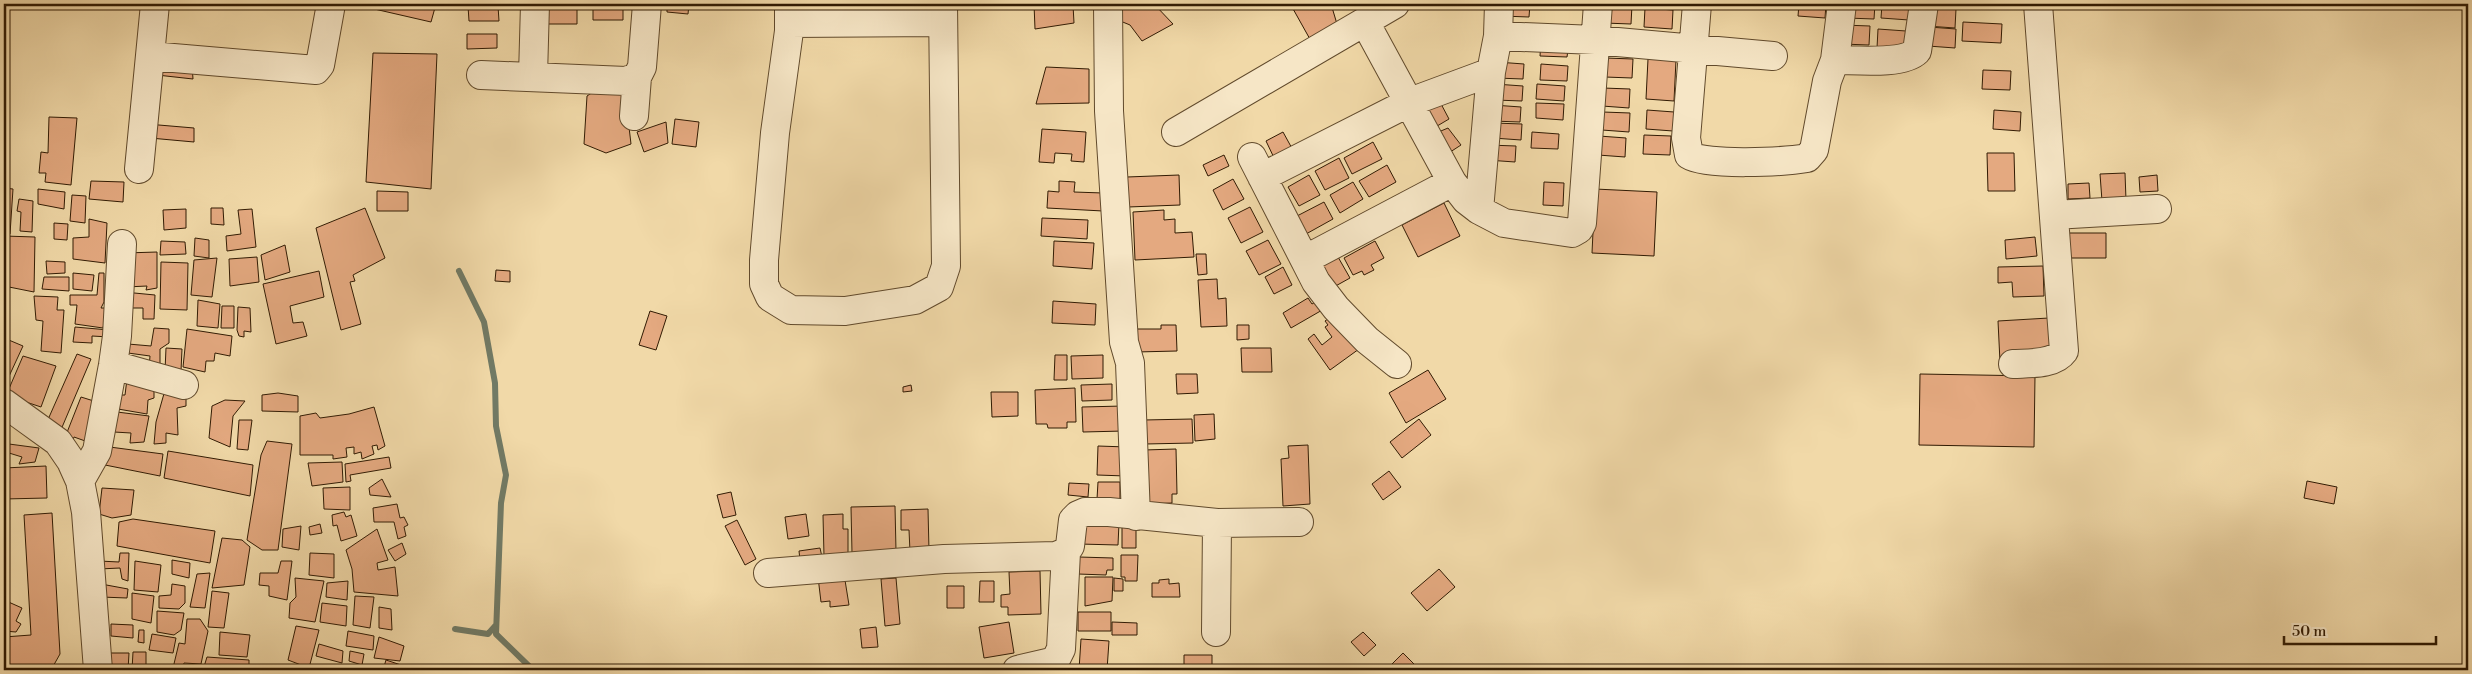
<svg xmlns="http://www.w3.org/2000/svg" width="2472" height="674" viewBox="0 0 2472 674" font-family="'Libre Bodoni',serif">
<rect width="100%" height="100%" fill="#f1d9a8"/>
<filter id="stains"><feTurbulence type="fractalNoise" baseFrequency=".004" numOctaves="4"/><feColorMatrix values="0 0 0 0 .2 0 0 0 0 .09 0 0 0 0 .02 0 0 0 .5 -.17"/></filter>
<radialGradient id="worn" r=".72"><stop offset=".6" stop-color="#630" stop-opacity="0"/><stop offset="1" stop-color="#630" stop-opacity=".3"/></radialGradient>
<g fill="none" stroke-linecap="round" stroke-linejoin="round">
<path stroke="#717a65" stroke-width="6" d="M459,271L484,322L495,383L496,426L506,475L501,503L496,634L533,670
M455,629L488,634L496,625"/>
</g>
<path fill="#e4a980" stroke="#311b03" d="M371,4H436L431,22L370,8Z
M667,4H689L688,14L667,12Z
M1034,4L1073,5L1074,23L1035,29Z
M1112,4H1154L1173,24L1142,41L1130,25L1113,18Z
M1298,4H1331L1337,24L1311,41L1292,7Z
M1502,4H1530L1529,17L1501,16Z
M1542,4H1569V9L1542,7Z
M1605,4L1632,5L1631,24L1604,23Z
M1799,4H1826L1825,18L1798,16Z
M1847,4H1875L1874,19L1847,18Z
M1882,4H1909V20L1881,18Z
M1927,4H1954V8L1927,7Z
M1967,4H1994V8L1967,7Z
M593,5H623V20H593Z
M468,6H498L499,21H469Z
M1645,8L1673,10L1672,29L1644,27Z
M1929,8L1956,9L1955,28L1927,26Z
M547,9H577V24H547Z
M1963,22L2002,24L2001,43L1962,41Z
M1843,25L1870,26L1869,45L1842,44Z
M1929,27L1956,29L1955,48L1928,46Z
M1878,29L1906,31L1905,49L1877,48Z
M467,34H497V48L467,49Z
M1541,41L1569,42L1567,57L1540,56Z
M373,53L437,54L431,189L366,182Z
M1606,58L1633,59L1632,78L1605,77Z
M1648,59L1676,60L1674,101L1646,99Z
M153,60L192,65L193,79L157,75Z
M1497,62L1524,64L1523,79L1496,78Z
M1541,64L1568,66L1567,81L1540,80Z
M1046,67L1089,69V103L1036,104Z
M1983,70L2011,71L2010,90L1982,89Z
M1495,84L1523,86L1522,101L1495,100Z
M1537,84L1565,86L1564,101L1536,99Z
M599,88L625,93L631,144L606,153L584,144L587,96Z
M1603,88L1630,89L1629,108L1602,106Z
M1440,102L1449,119L1427,132L1419,115Z
M1536,103L1564,104L1563,120L1536,118Z
M1493,105L1521,107L1520,122L1492,121Z
M1647,110L1674,112L1673,131L1646,129Z
M1994,110L2021,112L2020,131L1993,129Z
M1603,112L1630,113L1629,132L1602,130Z
M49,117L77,118L71,185L45,182L46,173H39L41,152L48,153Z
M675,119L699,122L696,147L672,144Z
M666,122L668,143L644,152L637,132Z
M1494,123L1522,124L1521,140L1493,138Z
M147,124L194,128V142L150,138Z
M1448,128L1461,145L1441,158L1429,136Z
M1042,129L1086,132L1084,162L1071,161L1072,154L1055,153L1054,163L1039,162Z
M1283,132L1294,152L1276,162L1266,141Z
M1532,132L1559,134L1558,149L1531,148Z
M1644,135L1671,136L1670,155L1643,154Z
M1599,136L1626,138L1625,157L1598,155Z
M1373,142L1382,159L1352,174L1344,158Z
M1488,145L1516,146L1515,162L1487,160Z
M1987,153H2014L2015,191H1988Z
M1224,155L1229,166L1208,176L1203,165Z
M1339,158L1349,178L1325,190L1315,171Z
M1387,165L1396,182L1369,197L1359,181Z
M2125,173L2126,200L2102,201L2100,174Z
M1179,175L1180,205L1128,207L1127,177Z
M1309,175L1320,195L1299,206L1288,187Z
M2157,175L2158,191L2140,192L2139,177Z
M1233,179L1244,199L1223,210L1213,190Z
M91,181L124,182L123,202L89,199Z
M1059,181L1075,182L1074,192L1103,193V211L1047,208L1048,191L1059,192Z
M1353,182L1363,199L1340,213L1330,195Z
M1544,182L1564,183L1563,206L1543,205Z
M2089,183L2090,198L2068,199V184Z
M4,188L13,189L10,234L4,232Z
M38,189L65,192L64,209L38,204Z
M1595,189L1657,192L1654,256L1592,253Z
M377,191L408,192V211H377Z
M72,195L86,196L85,223L70,221Z
M19,199L33,201L32,232L20,231L21,212L17,211Z
M1324,202L1333,219L1306,234L1297,216Z
M1444,203L1460,236L1418,257L1402,225Z
M1250,207L1263,232L1241,243L1228,218Z
M211,208H223L224,225L211,224Z
M365,208L385,258L353,275L355,281L350,282L361,324L341,330L316,228Z
M186,209V228L164,230L163,210Z
M252,209L256,247L227,251L226,236L241,234L238,210Z
M1164,210V220L1175,219V233L1192,232L1194,257L1135,260L1133,212Z
M1042,218L1088,220L1087,239L1041,236Z
M89,219L107,223L105,263L73,259V238L89,237Z
M54,223L68,224L67,240L54,239Z
M2066,233H2106V258H2066Z
M4,236L35,237L34,292L4,286Z
M2035,237L2037,256L2006,259L2005,240Z
M195,238L209,240V258L194,256Z
M1268,240L1281,264L1259,275L1246,251Z
M161,241L185,242L186,254L160,255Z
M1054,241L1094,243L1092,269L1053,266Z
M1375,241L1384,258L1371,265L1374,270L1364,275L1362,271L1353,275L1344,258Z
M285,245L290,272L265,280L261,255Z
M157,252V288L146,290L147,286L126,287L125,253Z
M1196,254H1206L1207,274L1198,275Z
M257,257L259,282L230,286L229,259Z
M1338,257L1350,278L1332,288L1320,267Z
M217,258L212,297L191,295L194,260Z
M46,261L65,262V273L47,274Z
M161,262L188,263L187,310L160,309Z
M2043,266L2044,296L2013,297L2012,282L1998,283V267Z
M1283,267L1292,285L1274,294L1265,277Z
M496,270L510,271V282L495,281Z
M319,271L324,297L290,306L293,323L303,322L307,336L276,344L263,284Z
M73,273L94,275L92,291L73,289Z
M99,273H104V302L101,308H107L103,328L75,324L77,305H70V295H97Z
M44,277H69V291L42,289Z
M1217,279L1218,299L1226,298L1227,326L1201,327L1198,280Z
M124,292L155,295L154,319H143V308H123Z
M34,296L58,297L57,310H64L61,353L41,351L43,321L36,320Z
M1308,298L1312,304L1319,300L1324,309L1291,328L1283,313Z
M198,300L220,304L218,328L197,326Z
M1053,301L1096,304L1095,325L1052,323Z
M222,306H234V328H221Z
M238,307L250,308L251,332L244,331V337L239,336L237,330Z
M650,311L667,316L656,350L639,345Z
M1335,314L1359,349L1330,370L1308,339L1314,334L1322,345L1332,337L1325,327L1328,325L1325,321Z
M2049,318L2052,359L2000,362L1998,321Z
M1161,325H1176L1177,351L1136,352V329H1161Z
M1237,325H1249V339L1237,340Z
M75,327L109,330V337L92,336V343L73,342Z
M154,328L169,329V343L160,349V368H149L150,356L128,353V344L151,346Z
M187,329L232,336L230,356L215,353L214,361H206L205,372L183,367Z
M4,338L23,346L5,385H4Z
M166,348L182,349L181,371H165Z
M1241,348H1271L1272,372H1242Z
M77,354L91,359L60,432L46,424Z
M1055,355H1067V380H1054Z
M1103,355V378L1072,379L1071,356Z
M23,356L56,366L41,407L14,398L8,391Z
M1428,370L1446,399L1406,423L1389,393Z
M1176,374H1197L1198,393L1177,394Z
M1920,374L2035,376L2034,447L1919,445Z
M154,378V398L148,400L147,414L118,409L119,395H125L127,379Z
M1112,384V400L1082,401L1081,385Z
M911,385L912,391L903,392V387Z
M1075,388L1076,422H1067V428H1048L1047,424H1036L1035,390Z
M165,390L186,391V406L177,408L178,435L166,433V443L154,444L156,422Z
M991,392H1018V416L992,417Z
M278,393L298,396V412L262,411V395Z
M81,397L97,402L88,442L74,437L71,445L64,440Z
M225,400L245,401L233,416L230,447L209,438L212,406Z
M1123,406L1124,431L1083,432L1082,407Z
M374,407L385,446L378,450L377,445L372,446L374,454L362,459L361,452L354,454V447L346,448L347,457L333,459V455H300V416L316,413L320,418L349,414Z
M117,412L149,416L144,442L130,443L131,433L114,432Z
M1214,414L1215,439L1195,441L1194,415Z
M1192,419L1193,443L1145,444L1144,420Z
M1419,419L1431,435L1402,458L1390,442Z
M239,420H252L248,450L237,449Z
M267,441L292,444L278,550H262L247,540L261,455Z
M9,444L39,448L35,462L19,464L22,457L9,453Z
M1308,445L1310,504L1283,506L1281,459L1289,458L1288,446Z
M102,446L163,454L160,476L100,464Z
M1098,446L1127,447L1126,476L1097,475Z
M1176,449L1177,494H1172V503L1145,504L1144,450Z
M168,451L253,465L250,496L164,478Z
M389,457L391,468L350,475L351,481L346,482L345,464Z
M342,462L343,482L312,486L308,463Z
M46,466L47,498L4,499V468Z
M1389,471L1401,487L1383,500L1372,484Z
M382,479L391,497L370,495L369,488Z
M2307,481L2337,487L2334,504L2304,498Z
M1098,482H1120V499H1097Z
M1069,483L1089,484L1088,497L1068,495Z
M350,487V510L324,509L323,488Z
M102,488L134,490L131,515L112,518L99,514Z
M731,492L736,515L723,518L717,495Z
M397,504L400,518L404,517L408,525L404,527L406,536L398,539L394,522H374L373,508Z
M895,506L896,551L852,553L851,507Z
M928,509L929,551L910,552L909,530H901V510Z
M344,512L346,517L351,515L357,536L341,541L337,525L333,526L332,515Z
M52,513L60,654L51,670H4V637L31,635L24,515Z
M806,514L809,536L788,539L785,517Z
M843,514V529H848V556H824L823,515Z
M1087,515L1119,523L1118,545L1079,544Z
M133,519L215,531L210,563L117,546L119,522Z
M737,520L756,559L745,565L725,526Z
M1122,523H1136V548H1122Z
M320,524L322,533L310,535L309,527Z
M301,526L299,550L282,547L283,529Z
M377,529L388,560L377,563L378,570L395,567L398,596L354,592L352,569L346,550Z
M222,538L242,540L250,547L244,585L212,588Z
M402,543L406,554L395,561L388,550Z
M820,548L822,557L800,560L799,551Z
M120,553H129L128,581L122,579L120,568L99,569V561L119,562Z
M310,553L334,554V578L309,575Z
M1121,555H1138L1137,581H1125V577H1121Z
M1079,557L1113,558V570H1107L1106,575L1078,574Z
M172,560L190,563L189,578L172,574Z
M135,561L161,565L158,592L134,590Z
M281,561H292L287,600L269,596V586L259,585L260,573H278Z
M1439,569L1455,587L1427,611L1411,593Z
M1040,571L1041,614L1008,615V607H1001V595L1010,594L1009,572Z
M210,573L205,608L190,607L197,574Z
M844,574L849,605L830,607V601L821,602L818,577Z
M1085,577H1113L1112,601L1085,606Z
M295,578L324,581L315,622L289,618L290,603L296,597Z
M896,578L900,624L885,626L881,579Z
M1114,578L1123,579V591H1114Z
M1169,579V584L1179,583L1180,597H1152V583H1159V580Z
M348,581L347,600L326,597L327,583Z
M980,581H994V602H979Z
M101,584L128,589L127,598L101,597Z
M172,584L185,586V603L179,609L159,608V596L171,595Z
M947,586H964V608H947Z
M212,591L229,593L224,628L208,627Z
M132,593L154,596L151,623L132,619Z
M355,596L374,597L370,628L353,625Z
M4,600L22,608L16,621L21,624L16,632L4,631Z
M322,603L347,606L346,626L320,622Z
M379,607L391,609L392,630L379,628Z
M157,611L184,613L181,630L174,635L157,632Z
M1078,612H1111V631H1078Z
M187,619H200L208,631L201,664L184,663L182,670L173,668L179,643L185,644Z
M1009,622L1014,653L984,658L979,627Z
M1112,622L1137,623V635H1112Z
M111,624L133,625V638L111,636Z
M296,626L319,630L309,668L288,660Z
M876,627L878,647L862,648L860,629Z
M139,630H144V643L138,642Z
M348,631L374,636L373,650L346,646Z
M220,632L250,635L247,657L219,655Z
M1363,632L1376,645L1364,656L1351,642Z
M152,634L176,638L173,653L149,650Z
M379,637L404,646L400,661L374,658Z
M1081,639L1109,641L1107,670H1079Z
M319,644L343,651L342,663L316,656Z
M350,651L364,654L362,665L349,661Z
M133,652H146V670H132Z
M110,653H129L128,670H109Z
M1403,653L1420,670H1386Z
M1184,655H1212V670H1184Z
M207,657L249,660V670H203Z
M386,660L413,669V670H383Z
M284,666L299,668L298,670H283Z"/>
<g fill="none" stroke-linecap="round" stroke-linejoin="round">
<defs>
<path id="minor" d="M789,4V31L775,133L764,260V284L770,297L791,310L845,311L915,300L939,287L946,266L943,4
M1108,4L1109,111L1124,342L1130,363L1136,516
M1499,4L1498,36L1491,72L1479,210L1504,223L1572,233L1579,229L1582,223L1598,4
M1697,4L1686,138L1689,155C1706,166 1784,162 1807,158L1814,150L1827,81L1835,60L1842,4
M1365,22L1452,182L1466,200L1479,210
M789,23L943,22
M1498,36L1595,40L1773,56
M150,56L316,70L320,65L331,4
M1835,60C1856,60 1903,65 1917,51L1924,4
M481,75L626,81L637,77L642,67L647,4
M533,76L535,4
M634,116L637,77
M1176,132L1395,4
M1252,157L1316,282L1336,308L1367,340L1397,364
M139,169L155,4
M1262,177L1410,102L1491,72
M2054,215L2157,209
M1306,259L1452,182
M2013,364C2029,363 2054,365 2064,351L2038,4
M113,365L184,385
M4,403L58,442L71,461L80,481L86,512L98,670
M80,481L97,451L113,365L117,336L122,244
M768,573L944,559L1056,556L1066,552L1070,546L1073,520L1078,515L1085,512H1109L1217,523L1299,522
M1216,632L1217,523
M1017,670L1055,661L1061,649L1066,552"/>
</defs>
<use href="#minor" stroke="#614a2c" stroke-width="30"/>
<use href="#minor" stroke="#f6e6c6" stroke-width="28"/>
</g>
<rect width="2472" height="674" fill="none" stroke="#f1d9a8" stroke-width="20"/>
<rect x="5" y="5" width="2462" height="664" fill="none" stroke="#311b03" stroke-width="2.5"/>
<rect x="10" y="10" width="2452" height="654" fill="none" stroke="#311b03"/>
<path d="M2284 636v8h152v-8" fill="none" stroke="#311b03" stroke-width="2.5"/>
<text x="2292" y="636" font-size="15" fill="#311b03" stroke="#f6e6c6" stroke-width="4" paint-order="stroke">50 m</text>
<rect width="100%" height="100%" filter="url(#stains)"/>
<rect width="100%" height="100%" fill="url(#worn)"/>
</svg>
